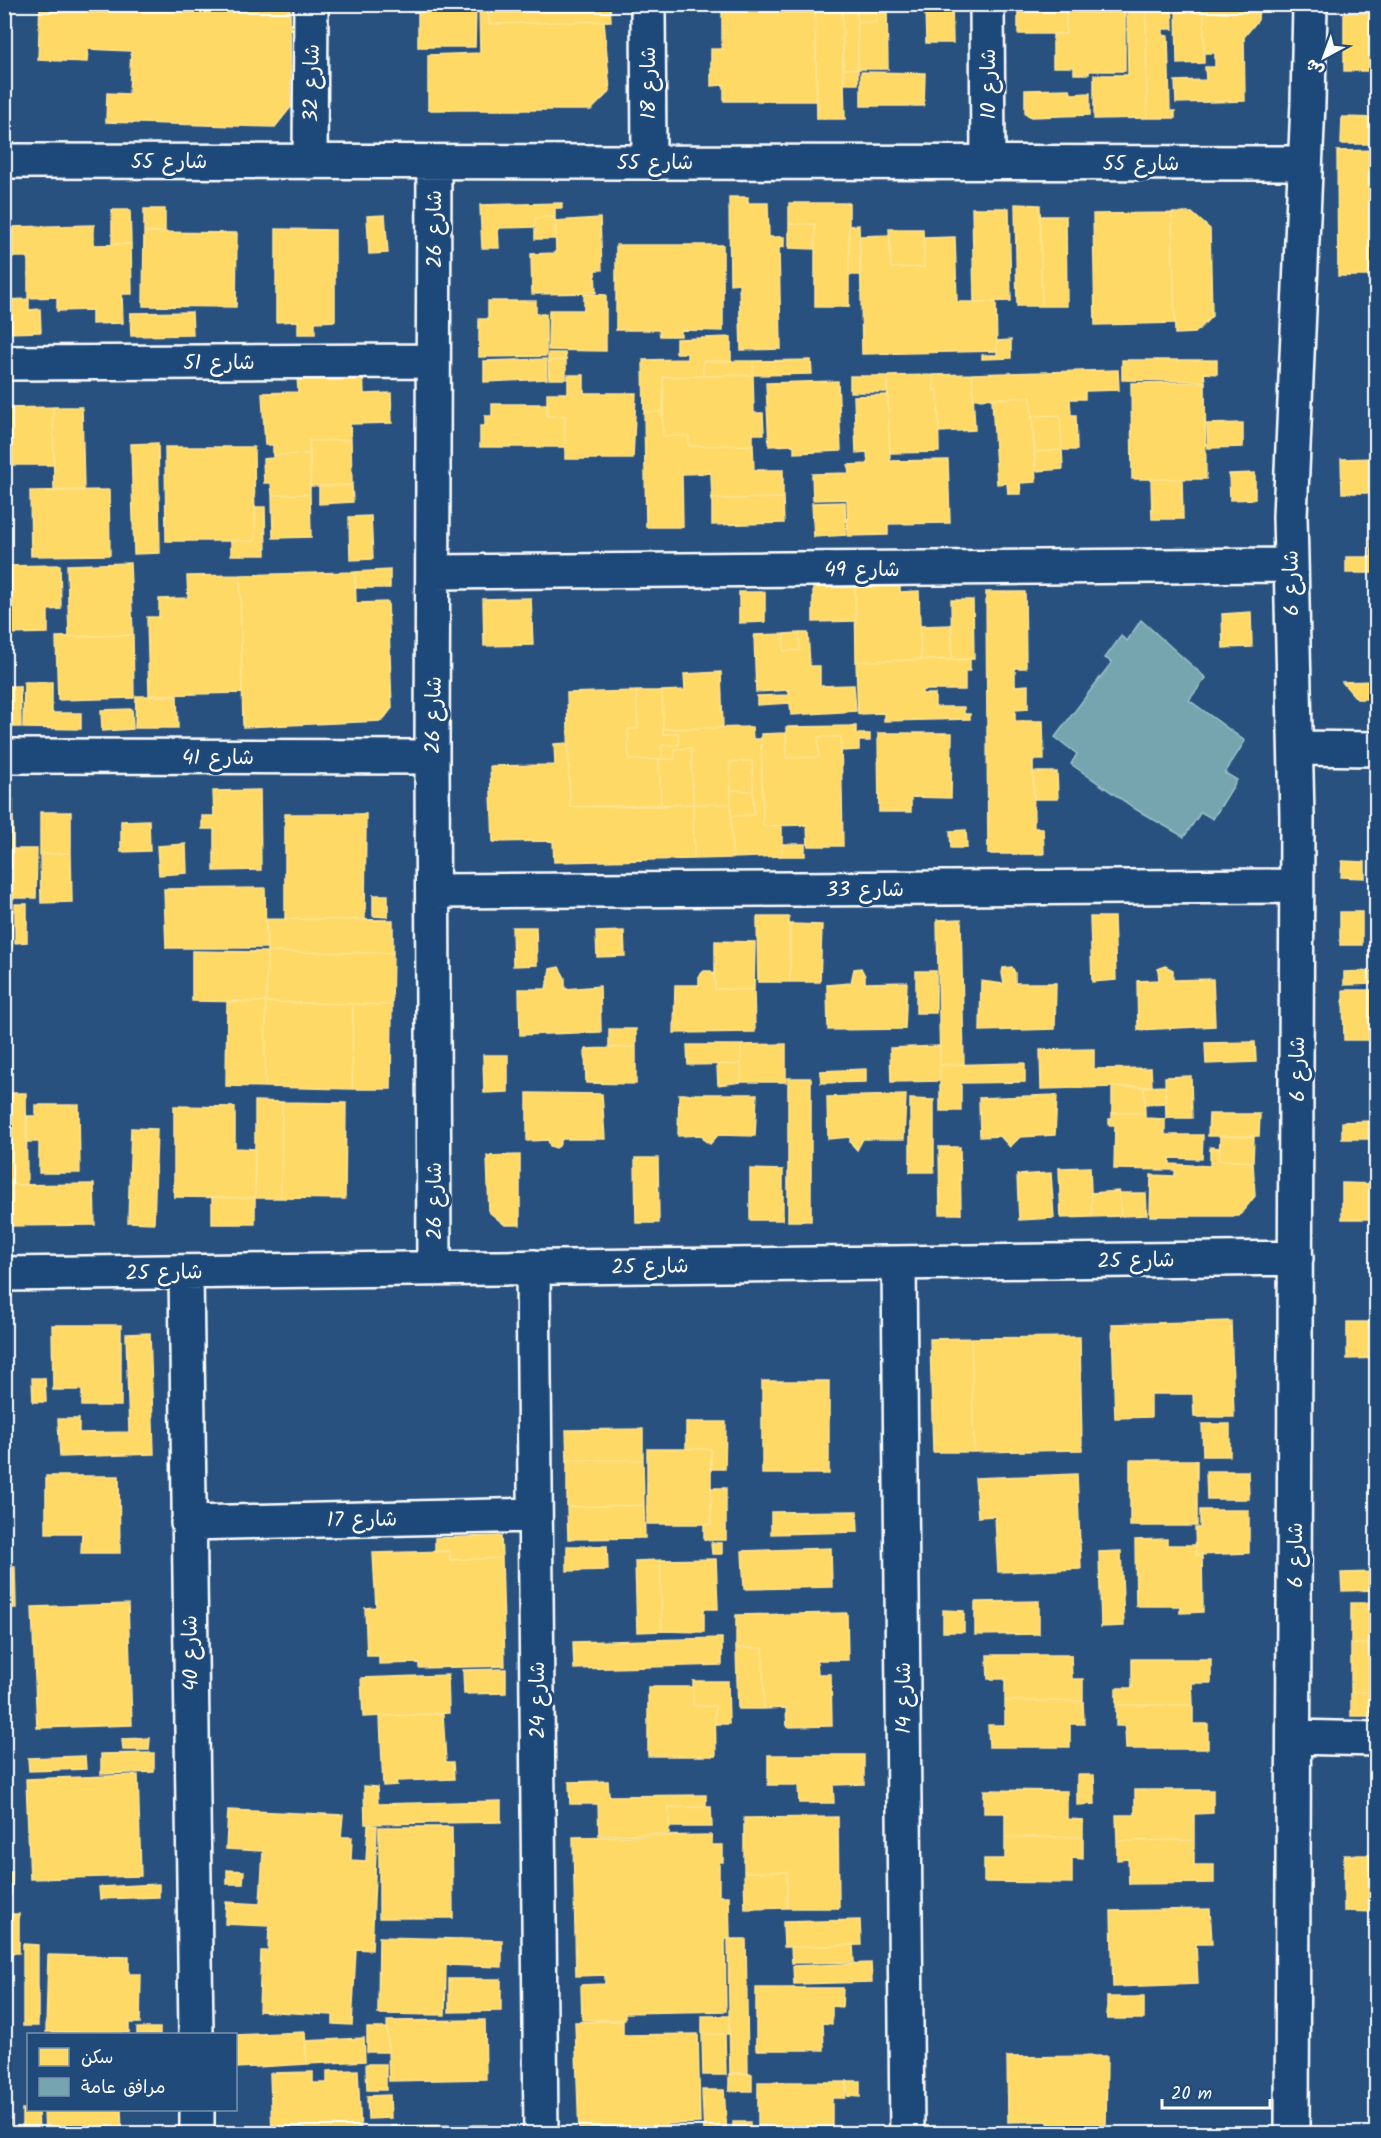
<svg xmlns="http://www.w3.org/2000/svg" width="1381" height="2138" viewBox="0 0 1381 2138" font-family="Kalam,'Playpen Sans Arabic',sans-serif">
<rect width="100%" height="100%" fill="#28517f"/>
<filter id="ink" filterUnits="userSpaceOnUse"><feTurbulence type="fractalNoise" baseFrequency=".0167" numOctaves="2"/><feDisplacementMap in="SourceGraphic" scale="12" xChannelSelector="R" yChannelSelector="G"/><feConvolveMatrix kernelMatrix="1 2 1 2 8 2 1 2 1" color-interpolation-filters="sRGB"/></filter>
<g filter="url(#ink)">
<path fill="#ffd966" stroke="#ffe494" stroke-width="1.5" d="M40,4H290L291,107L275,127L106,122L107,93L129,94L131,51L88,49L87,62L38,60Z
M382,4H413V7L382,9Z
M418,4H476L475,47H418Z
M479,4H488L489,24L604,21L610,91L591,110H428V55L480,53Z
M488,4H610L611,21L489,24Z
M692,4H815L817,101H724V85L711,86V49H722V6H692Z
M815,4H952L953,43H926L925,6L876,7V22H857V5L842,6L845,119H817Z
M1018,4H1066V34H1018Z
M1066,4H1093V12H1125V71H1089V74H1074V67H1053V33L1066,34Z
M1093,4H1125V12H1093Z
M1127,4H1146L1147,118L1094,119V75H1128Z
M1146,4H1172L1173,29H1163V35L1168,36L1170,111H1175V118H1147Z
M1176,4H1204V63L1177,64Z
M1204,4H1259L1258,20L1244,37L1245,101L1176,103L1175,81L1206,80L1205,67H1215V53H1204Z
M857,5L858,69H843L842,6Z
M876,7H887L888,69H858L857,22H876Z
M1344,13H1376V71H1344Z
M843,69H858V84H844Z
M861,72L925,73L924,106H861Z
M1070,89L1071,94L1090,93V115L1031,117L1025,113V90Z
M1342,117L1376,118V144H1341Z
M1376,150V276H1338L1337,151Z
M729,197H748V203H768L769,237H784V247L779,248L781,349L741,350L739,283L730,284Z
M562,203V208H555V217L535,218V227L498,228L499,248H482L480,205Z
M789,203H849V307H815V224H789Z
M1015,204L1040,205L1042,306H1017Z
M972,208H1009L1011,301L974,302Z
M144,209H165V232H144Z
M112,210H130L131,244H112Z
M1172,213H1192L1210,229L1212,316L1195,333L1175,334Z
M1172,213L1175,323L1095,325L1093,214Z
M385,215L388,253L369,254L367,216Z
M1040,216H1066L1067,306H1042Z
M555,217L556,239H535V218Z
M600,218L602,270H595L596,293L532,294L531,254L556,253L555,221Z
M789,224H815V249L789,248Z
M94,225V245L131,244L132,294H122L123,323L92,324V310L57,311V297L28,298V257H12L11,227Z
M859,225L860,275H849V226Z
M276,229L335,230V321L315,322V334H298V321L276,322Z
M889,229H923L924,267L891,268Z
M144,232L237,233L236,307L143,306Z
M890,235L891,268L924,267V238L955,237L957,302H996L997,351L862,354L860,236Z
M616,245H723V331L681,330V336H660L659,330H616Z
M584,294L606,295V351L548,350L549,310H584Z
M29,299V310L40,309L41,332L4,333V300Z
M488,301H536V314H546V356L479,357V319H488Z
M192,312L193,335L131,336L130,313Z
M731,337V361H703V376L663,377L664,412H644L643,360L687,359V353H676V339Z
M1011,340V358L982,359V355H997V341Z
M548,353H565L566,360L548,361Z
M546,359L547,379L484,382V361Z
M566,360V379H549L548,361Z
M811,360L812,374L753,375V361Z
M1122,360H1217V374L1204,373L1205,381L1122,380Z
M703,361H753V375L703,376Z
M363,370L364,394L391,393L392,423L350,424L351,440L309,441L310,454L273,455V445H265L262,393L298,392L297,373Z
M1118,370L1119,390L1085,391V399H1070L1071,415H1076L1077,450H1062L1060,415L1032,416L1031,397L973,399L972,374Z
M972,374L975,430L939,432L938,390L934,391L933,375Z
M568,375H584V393H636L633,459H565V416H547V393H568Z
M753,375L754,413H763L764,434H753V445L689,446V436H663V377Z
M933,375L934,391L938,390L939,452L890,453L887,376Z
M850,376H887V392H850Z
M838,381L841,451L794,453V445L769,446L766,383Z
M1205,382L1206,479H1132L1131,383Z
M888,395L890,461L948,460L950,523L888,524V535L848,536L847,499L813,500L812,474L849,473L848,465L868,464L867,452L856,453L854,396Z
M1031,397L1036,482L1020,483L1021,494H1008L1007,483L997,484L992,399Z
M492,404H548L547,416H565V447H480V426H485V416H492Z
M53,407L54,465H8L7,408Z
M53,407H82L84,491H54Z
M644,412H662L663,436H689V446L753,445L754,470H783V498L712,499L711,473L682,474L683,527H646Z
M1060,415L1062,450L1035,452L1032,416Z
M1243,423V447L1208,448L1207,424Z
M351,440L352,485L310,486L309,441Z
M158,443L160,553L134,554L131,444Z
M165,447H254L255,541H166Z
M1062,450L1063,469L1036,471L1035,452Z
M310,454V494L272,495L271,483H264L263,459L273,458V455Z
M1376,458V493H1342L1341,459Z
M1255,473V499L1230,500L1229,474Z
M1151,479H1182L1183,519H1152Z
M352,485L353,502L319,504V486Z
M109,490L110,555L31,556L30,491Z
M310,494L311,537L273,538L272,495Z
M783,498L784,523L712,525V499Z
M845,502L846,535L814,537L812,503Z
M255,507H265L266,555H231V541H255Z
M371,516L373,559L350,560L349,517Z
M1376,539V556H1371V540Z
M1346,557H1376V573H1346Z
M130,563L133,635L69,637L67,565Z
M60,565L61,609L48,610V633L4,634V566Z
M390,570V588H355V572Z
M355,572L356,603L388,602L392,708L382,721L243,727L240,575Z
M240,575L242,693L149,695L147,617H159V599L188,598L187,576Z
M900,585V592L919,591L921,660L856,661L855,586Z
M813,586H855L856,621L813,622Z
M739,592H765V622L739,623Z
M986,592H1025L1026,668H1015V686L1028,685V709L1015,710V721H1043L1044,760H1033L1034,828H1043L1044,854H988Z
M531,598L533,645L484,646L483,599Z
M951,600H973L974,659L952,660Z
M1251,612L1252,647L1223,648L1222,614Z
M952,625V660H921L920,626Z
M799,633L800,650L784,651V634Z
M799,633H808L810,666H820V686L854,685L856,711L791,715L790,703L757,705V696L789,695V690L756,692L754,635L784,634V651L800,650Z
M133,635L134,698L58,700L56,637Z
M970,659V671H965V690H922V694H935V707H964V714H970V719L884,721V713L858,714L856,661Z
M721,672L723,728L663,729L662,691L685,690L684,674Z
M1376,681V699H1357L1342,682Z
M24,682H52V713H81V729L23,728Z
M4,686H20L21,727H4Z
M636,691H662L663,734L678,733L679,745H662V759L629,760L628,729H638Z
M636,691L638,729H628L629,760L662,759V745H679L678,733L663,734V729L752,727L753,739H761L763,826H782V856L732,858L731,816L754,815L752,761L730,762L731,804H693L691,748L675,749V759H659L661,806L570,807L567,693Z
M136,696H177L178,728H135Z
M132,709L133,729L102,731L101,710Z
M856,726V734H870V741H859V750L841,751V737H818L819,757L787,758L786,727Z
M786,733L787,758L819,757L818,737H841L843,846H808L807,825L763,826L761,734Z
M878,733H952L951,798L911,797V812H879Z
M568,743L570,807L693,804L694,859L554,862L553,841L493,842L490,766L555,765L554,744Z
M691,748L693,804L661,806L659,759H675V749Z
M752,761L753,791L731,790L730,762Z
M1033,772H1057L1058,799H1034Z
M260,790L261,870L214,871V829H202V816H214L213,791Z
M731,790L753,791L754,815L731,816Z
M4,798L13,799V868H4Z
M693,804H731L732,858L694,859Z
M40,812H71V853L40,854Z
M1376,812V856H1372V823Z
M285,814H366L365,920L285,919Z
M149,820L150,851L121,852V821Z
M966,830L967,848H951L950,831Z
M186,844L187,873L159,875L157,846Z
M782,844H805V856H782Z
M13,849H37L36,898H12Z
M71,853L72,902L41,903L40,854Z
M1342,861L1365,862V878L1341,877Z
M1375,873H1376V974H1374Z
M4,882H13L12,947H4Z
M265,888L266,948H166L164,889Z
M373,895H388V917L373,916Z
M15,904H27V942L15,943Z
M1340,912H1362V945H1340Z
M757,917H789L790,982H758Z
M1090,917H1114L1116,980L1092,982Z
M266,919L393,920V953L267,952Z
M961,919L964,1064L940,1065L937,920Z
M790,924L822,925L820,982H790Z
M512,927H536L537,965L513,966Z
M624,931L625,956L597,957L596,932Z
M715,941L755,942L754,990L715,989Z
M192,951L267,952L266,1002L192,1001Z
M267,952L393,953L392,1005L266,1002Z
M1165,966L1173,970V980L1213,979L1215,1026L1138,1030L1137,981L1159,980L1158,969Z
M559,967L565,978V989L600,986L601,1032L520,1035L519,989H546L550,969Z
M1012,967L1015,973V983H1056L1055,1029L980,1031L981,981L1004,984L1002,973L1003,968Z
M861,968L865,976V983L907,982L905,1029L828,1030L827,985L851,983L854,969Z
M4,970H5L6,1079H4Z
M704,971H711L714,974L715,989L754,990L755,1032L674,1033L675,985H699V976Z
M916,971H936V1013H916Z
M1371,971V984L1344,985V972Z
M1343,990H1376V1040H1344Z
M227,1001L266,1002L265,1087L226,1086Z
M266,1002L353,1004L352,1089L265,1087Z
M353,1004L392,1005L391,1089H352Z
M609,1029H636V1047L609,1048Z
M1255,1042L1256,1062L1206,1064L1205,1043Z
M786,1044V1082H741V1045Z
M687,1045H741V1064L688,1065Z
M940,1046V1081L891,1082L890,1048Z
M636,1047V1084L586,1083L585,1049Z
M1094,1049V1069L1151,1068L1152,1086L1041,1089L1040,1050Z
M483,1055H508V1092L484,1093Z
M1025,1063V1082L961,1083V1111H940V1065Z
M741,1064V1082L718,1085L717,1065Z
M866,1069V1082L821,1083L820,1071Z
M1191,1076L1192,1118H1166L1165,1077Z
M788,1078H811V1221H788Z
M1165,1086L1166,1103L1145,1104L1144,1087Z
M1112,1087H1144L1145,1113H1112Z
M4,1093H26L27,1185H4Z
M527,1093L602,1094L605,1139H562L559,1146L556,1148L550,1146L548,1140L527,1141Z
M679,1094H757L755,1136L718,1135L710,1144L704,1140L702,1135L678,1136Z
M906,1095L904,1139H863L857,1150L850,1142V1137L828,1139L827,1097Z
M1057,1095L1055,1135L1020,1137L1010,1147L1000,1136L980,1137L979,1098Z
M910,1099L934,1100V1172H910Z
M255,1101L282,1102L281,1198H255Z
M282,1102L346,1103L345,1199L281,1198Z
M36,1105H79L80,1173H39V1142H27V1116H36Z
M174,1106L235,1107V1148L255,1149V1198L174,1197Z
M1112,1113H1145V1118L1165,1119V1135H1203L1202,1159L1170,1158V1164L1210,1166V1147L1220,1148L1219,1160L1253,1162L1255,1196L1239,1216H1150L1151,1175L1175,1176V1170L1114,1169L1115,1125H1109V1119H1112Z
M1209,1114H1260L1259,1136H1208Z
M1371,1121V1139H1342V1122Z
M131,1128L157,1129L154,1223L128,1222Z
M1220,1136L1254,1137L1253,1162L1219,1160Z
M939,1147H960L961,1214H940Z
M520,1155V1225H505L489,1212L487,1156Z
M635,1158H658L659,1223H636Z
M1090,1167L1092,1217L1061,1218L1059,1168Z
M750,1169L783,1170V1220H750Z
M1051,1173L1054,1218L1019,1220L1017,1175Z
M1342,1183L1376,1184V1219H1342Z
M94,1184L95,1225L4,1226V1185Z
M1119,1191L1121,1216L1092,1217L1091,1193Z
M1119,1193H1146L1147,1215L1121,1216Z
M212,1197L255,1198V1224H212Z
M1231,1321L1234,1417H1194L1193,1394H1151V1417L1115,1418L1112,1324Z
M1347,1322H1376V1358L1347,1359Z
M52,1325H121V1406H82V1390H53Z
M150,1333L154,1454L60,1457L58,1419H79V1433L129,1432L126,1334Z
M1080,1337L1082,1450L974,1452L971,1338Z
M971,1338L974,1452H933L930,1339Z
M32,1378H45L46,1402H33Z
M762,1381H829V1474H762Z
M686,1422H726L725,1469H710L711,1449H686Z
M1202,1424H1230V1456H1203Z
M643,1429V1460H567L566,1430Z
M647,1449H711V1524H647Z
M567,1460H643L644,1505L567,1507Z
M1130,1460H1197V1526H1130Z
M1206,1471H1248L1249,1499H1207Z
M1077,1474L1081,1569L998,1572L995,1516L978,1517L975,1478Z
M46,1476H119L120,1553H81L82,1533H46Z
M711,1488H726V1540H704V1525L711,1524Z
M644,1505L645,1538L568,1539L567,1507Z
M1200,1510H1249V1553L1196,1555L1195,1528H1200Z
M857,1511L858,1532L771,1534V1512Z
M501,1536L502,1558L450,1560V1551L435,1552V1538Z
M1167,1539V1545H1196V1555L1202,1554L1203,1612L1180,1613V1606H1136L1135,1540Z
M711,1543H722V1554H712Z
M567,1546H607L608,1570L567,1571Z
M831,1548L832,1587L744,1589L742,1551Z
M450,1551V1560L502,1558L505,1666L419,1668V1663L379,1664V1656H367L365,1608L376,1607L373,1553Z
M1121,1551L1124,1626L1101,1627L1099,1552Z
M716,1559L718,1609H704V1632L662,1631L660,1560Z
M660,1560L662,1631L637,1632L635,1561Z
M6,1567H15L16,1608H7Z
M1376,1572V1590L1342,1591L1341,1573Z
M1039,1601V1634L975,1635V1602Z
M1351,1603H1376V1644H1351Z
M128,1604L132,1725L37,1728L32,1607Z
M943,1610L964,1611V1632H943Z
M847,1613L848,1660H817L818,1674H831L832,1726L787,1727L786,1708L764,1709L763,1648H736V1615Z
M722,1638V1665L574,1669L573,1642Z
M1351,1644H1376V1692H1351Z
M736,1648H763L764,1709H738Z
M987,1655H1071L1072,1679H1083V1701H1005V1679H988Z
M1132,1659H1211V1683H1192L1193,1705H1116V1688H1132Z
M506,1669V1693L464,1694L463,1670Z
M448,1675L449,1713L363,1717L361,1678Z
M693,1681H728L729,1724H715V1706H693Z
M648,1687H693V1706H715L716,1756H648Z
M1351,1692H1376V1716H1351Z
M1005,1701H1083L1084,1724H1070V1747H989L988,1725H1005Z
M1116,1705H1193V1724H1208V1749H1126L1125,1726H1116Z
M443,1714L446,1762H453L454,1779L396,1781L397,1785L383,1786L380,1716Z
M150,1738L149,1750H123L122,1739Z
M154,1753V1772L101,1774V1754Z
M768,1755H864V1784L833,1785L834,1803H799L798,1785H768Z
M85,1756L86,1769L29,1771L28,1758Z
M138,1775L141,1876L30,1879L26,1779Z
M1077,1775H1094L1095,1804L1077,1805Z
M608,1781L609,1796L706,1795V1807H669V1834L599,1835L598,1804H570L569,1782Z
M364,1786L377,1787L378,1804L501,1801V1822L365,1824Z
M984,1790L1067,1791V1819L1083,1820V1837H1005V1813H984Z
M1135,1790H1213V1813L1194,1814V1840L1117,1841L1116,1815H1135Z
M4,1793H6L7,1822H4Z
M669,1807H711L712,1827H669Z
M228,1810L343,1815L341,1837H352L351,1860L366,1861L368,1825L377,1826L372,1950L356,1949L352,2025L333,2024V2015L259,2011L261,1951H268L269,1926L225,1924L226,1902L260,1904L263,1851L226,1849Z
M838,1817L839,1908H787V1872H744V1818Z
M379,1827H452L453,1918H379Z
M712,1835V1845H723V1862H719V1896H729L730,1939H725L726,2011L625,2013V2020H582L581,1985L605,1984V1975L576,1976L573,1837Z
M1005,1837H1083V1859L1072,1858V1883L984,1882V1859H1005Z
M1194,1840V1865H1214V1883L1129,1884L1128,1859L1117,1860V1841Z
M1344,1855H1376V1912L1344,1911Z
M227,1870L244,1871L243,1884H227Z
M4,1872H12L11,1895H4Z
M744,1872H787V1908L745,1909Z
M159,1884V1897L100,1899L99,1887Z
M1210,1909L1212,1944H1196L1198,1984L1113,1987L1111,1911Z
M4,1914H19V1953H4Z
M860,1920L861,1945L784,1947L783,1922Z
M379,1937L502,1940V1967L446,1965L445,2015L378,2014Z
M728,1939H746L748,2073H730Z
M23,1944L38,1945V2026H23Z
M853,1945L854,1962L792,1963L791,1947Z
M48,1955L129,1957V1974H141L140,2023H129V2033L46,2032Z
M871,1963L872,1982L794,1984L793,1966Z
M4,1970H8V2041H4Z
M449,1979H501V2011L449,2012Z
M756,1988H843L842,2007L832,2006V2024L823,2023L824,2050H756Z
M1373,1988H1376V2025H1374Z
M1107,1997H1144V2019H1107Z
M702,2016H729V2034H702Z
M485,2020L486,2079L389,2081L387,2021Z
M623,2021V2035L698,2034L700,2123L666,2124V2133L579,2134L575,2022Z
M137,2028H160V2034H137Z
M367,2028H387L388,2052H367Z
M305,2032L307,2064L236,2068V2035Z
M702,2034H725L726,2075H703Z
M364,2038L365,2061L307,2064L305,2041Z
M1107,2056L1106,2128L1079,2129L1075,2134H1055L1047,2121L1008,2122L1007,2057Z
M366,2064H386V2090H367Z
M358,2070L361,2134H272L270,2073L313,2072V2083H327V2071Z
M4,2072H10V2134H4Z
M729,2074H752V2091H729Z
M847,2081H860V2097L847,2096Z
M758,2082H846L845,2098H832V2134H758Z
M702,2090H724L727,2134H704Z
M390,2095L391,2118L368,2119L367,2096Z
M22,2109L38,2110L39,2134H22Z
M44,2110H121L122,2134H45Z
M733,2122H750V2134H733Z
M487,2125L488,2134H391V2126Z"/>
<path fill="#76a5af" stroke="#9fc0c7" stroke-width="1.5" d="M1141,620L1206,678L1189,700L1245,741L1225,773L1237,780L1213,819L1201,812L1184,837L1137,810L1071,764L1077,754L1055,737L1112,662L1105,658L1121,636L1127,641Z"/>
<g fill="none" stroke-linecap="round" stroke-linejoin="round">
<defs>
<path id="minor" d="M648,4L649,162
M987,4L988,163
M4,161L1305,163
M310,162L311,4
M4,363L433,361
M434,572L1290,565
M1297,748L1376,749
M4,756L432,757
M433,891L1296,886
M899,1263L907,2134
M533,1267L541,2134
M434,1268L432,757L434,162
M186,1272L196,2034
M4,1274L1296,1258
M188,1523L535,1515
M1294,1737L1376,1739
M197,2110V2134
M1292,2134L1297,817L1290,516L1308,103L1310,4"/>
</defs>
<use href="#minor" stroke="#fff" stroke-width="38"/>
<use href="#minor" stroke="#1f4a7a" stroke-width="33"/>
</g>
</g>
<g text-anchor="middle" stroke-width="6" stroke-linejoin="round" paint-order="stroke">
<g font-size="21" fill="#fff" stroke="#1f4a7a">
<text transform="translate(311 83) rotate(-89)" y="7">شارع 32</text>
<text transform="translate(648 83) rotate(-90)" y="7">شارع 18</text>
<text transform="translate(988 84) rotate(-90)" y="7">شارع 10</text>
<text x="169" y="168">شارع 55</text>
<text x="655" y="169">شارع 55</text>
<text x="1141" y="170">شارع 55</text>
<text transform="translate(434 229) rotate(-90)" y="7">شارع 26</text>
<text x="219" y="369">شارع 51</text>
<text x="862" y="576">شارع 49</text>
<text transform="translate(1291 583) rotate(-91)" y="7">شارع 6</text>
<text transform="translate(433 715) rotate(-89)" y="7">شارع 26</text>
<text x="218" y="764">شارع 41</text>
<text x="865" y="896">شارع 33</text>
<text transform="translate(1297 1069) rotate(-90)" y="7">شارع 6</text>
<text transform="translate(434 1201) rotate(-90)" y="7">شارع 26</text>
<text transform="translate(1136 1260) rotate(-1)" y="7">شارع 25</text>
<text transform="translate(650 1266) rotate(-1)" y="7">شارع 25</text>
<text transform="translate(164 1272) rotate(-1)" y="7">شارع 25</text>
<text transform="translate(362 1519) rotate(-1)" y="7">شارع 17</text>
<text transform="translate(1295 1555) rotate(-90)" y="7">شارع 6</text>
<text transform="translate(190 1653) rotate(-91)" y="7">شارع 40</text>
<text transform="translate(903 1698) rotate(-90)" y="7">شارع 14</text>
<text transform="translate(537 1700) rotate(-90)" y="7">شارع 24</text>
</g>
</g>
<rect width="1381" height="2138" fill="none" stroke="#1f4a7a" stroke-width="24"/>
<rect x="12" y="12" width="1357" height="2114" fill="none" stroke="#fff" stroke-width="2" filter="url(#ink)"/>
<rect x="27" y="2033" width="210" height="78" fill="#1f4a7a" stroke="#7992af" stroke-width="1.5"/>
<rect x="39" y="2048" width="30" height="18" fill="#ffd966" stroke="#7992af" stroke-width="1.5"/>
<text x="81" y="2063" font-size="18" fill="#ffffff">سكن</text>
<rect x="39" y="2078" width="30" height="18" fill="#76a5af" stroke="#7992af" stroke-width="1.5"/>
<text x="81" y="2093" font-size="18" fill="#ffffff">مرافق عامة</text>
<g transform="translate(1324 57) rotate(221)" stroke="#1f4a7a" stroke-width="4.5" paint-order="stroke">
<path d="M0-4.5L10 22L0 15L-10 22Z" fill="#ffffff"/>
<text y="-9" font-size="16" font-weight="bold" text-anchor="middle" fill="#ffffff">ش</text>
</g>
<path d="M1162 2099v9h108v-9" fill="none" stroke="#ffffff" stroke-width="3"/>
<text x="1171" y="2099" font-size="18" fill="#ffffff" stroke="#1f4a7a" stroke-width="4.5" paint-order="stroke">20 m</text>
</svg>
